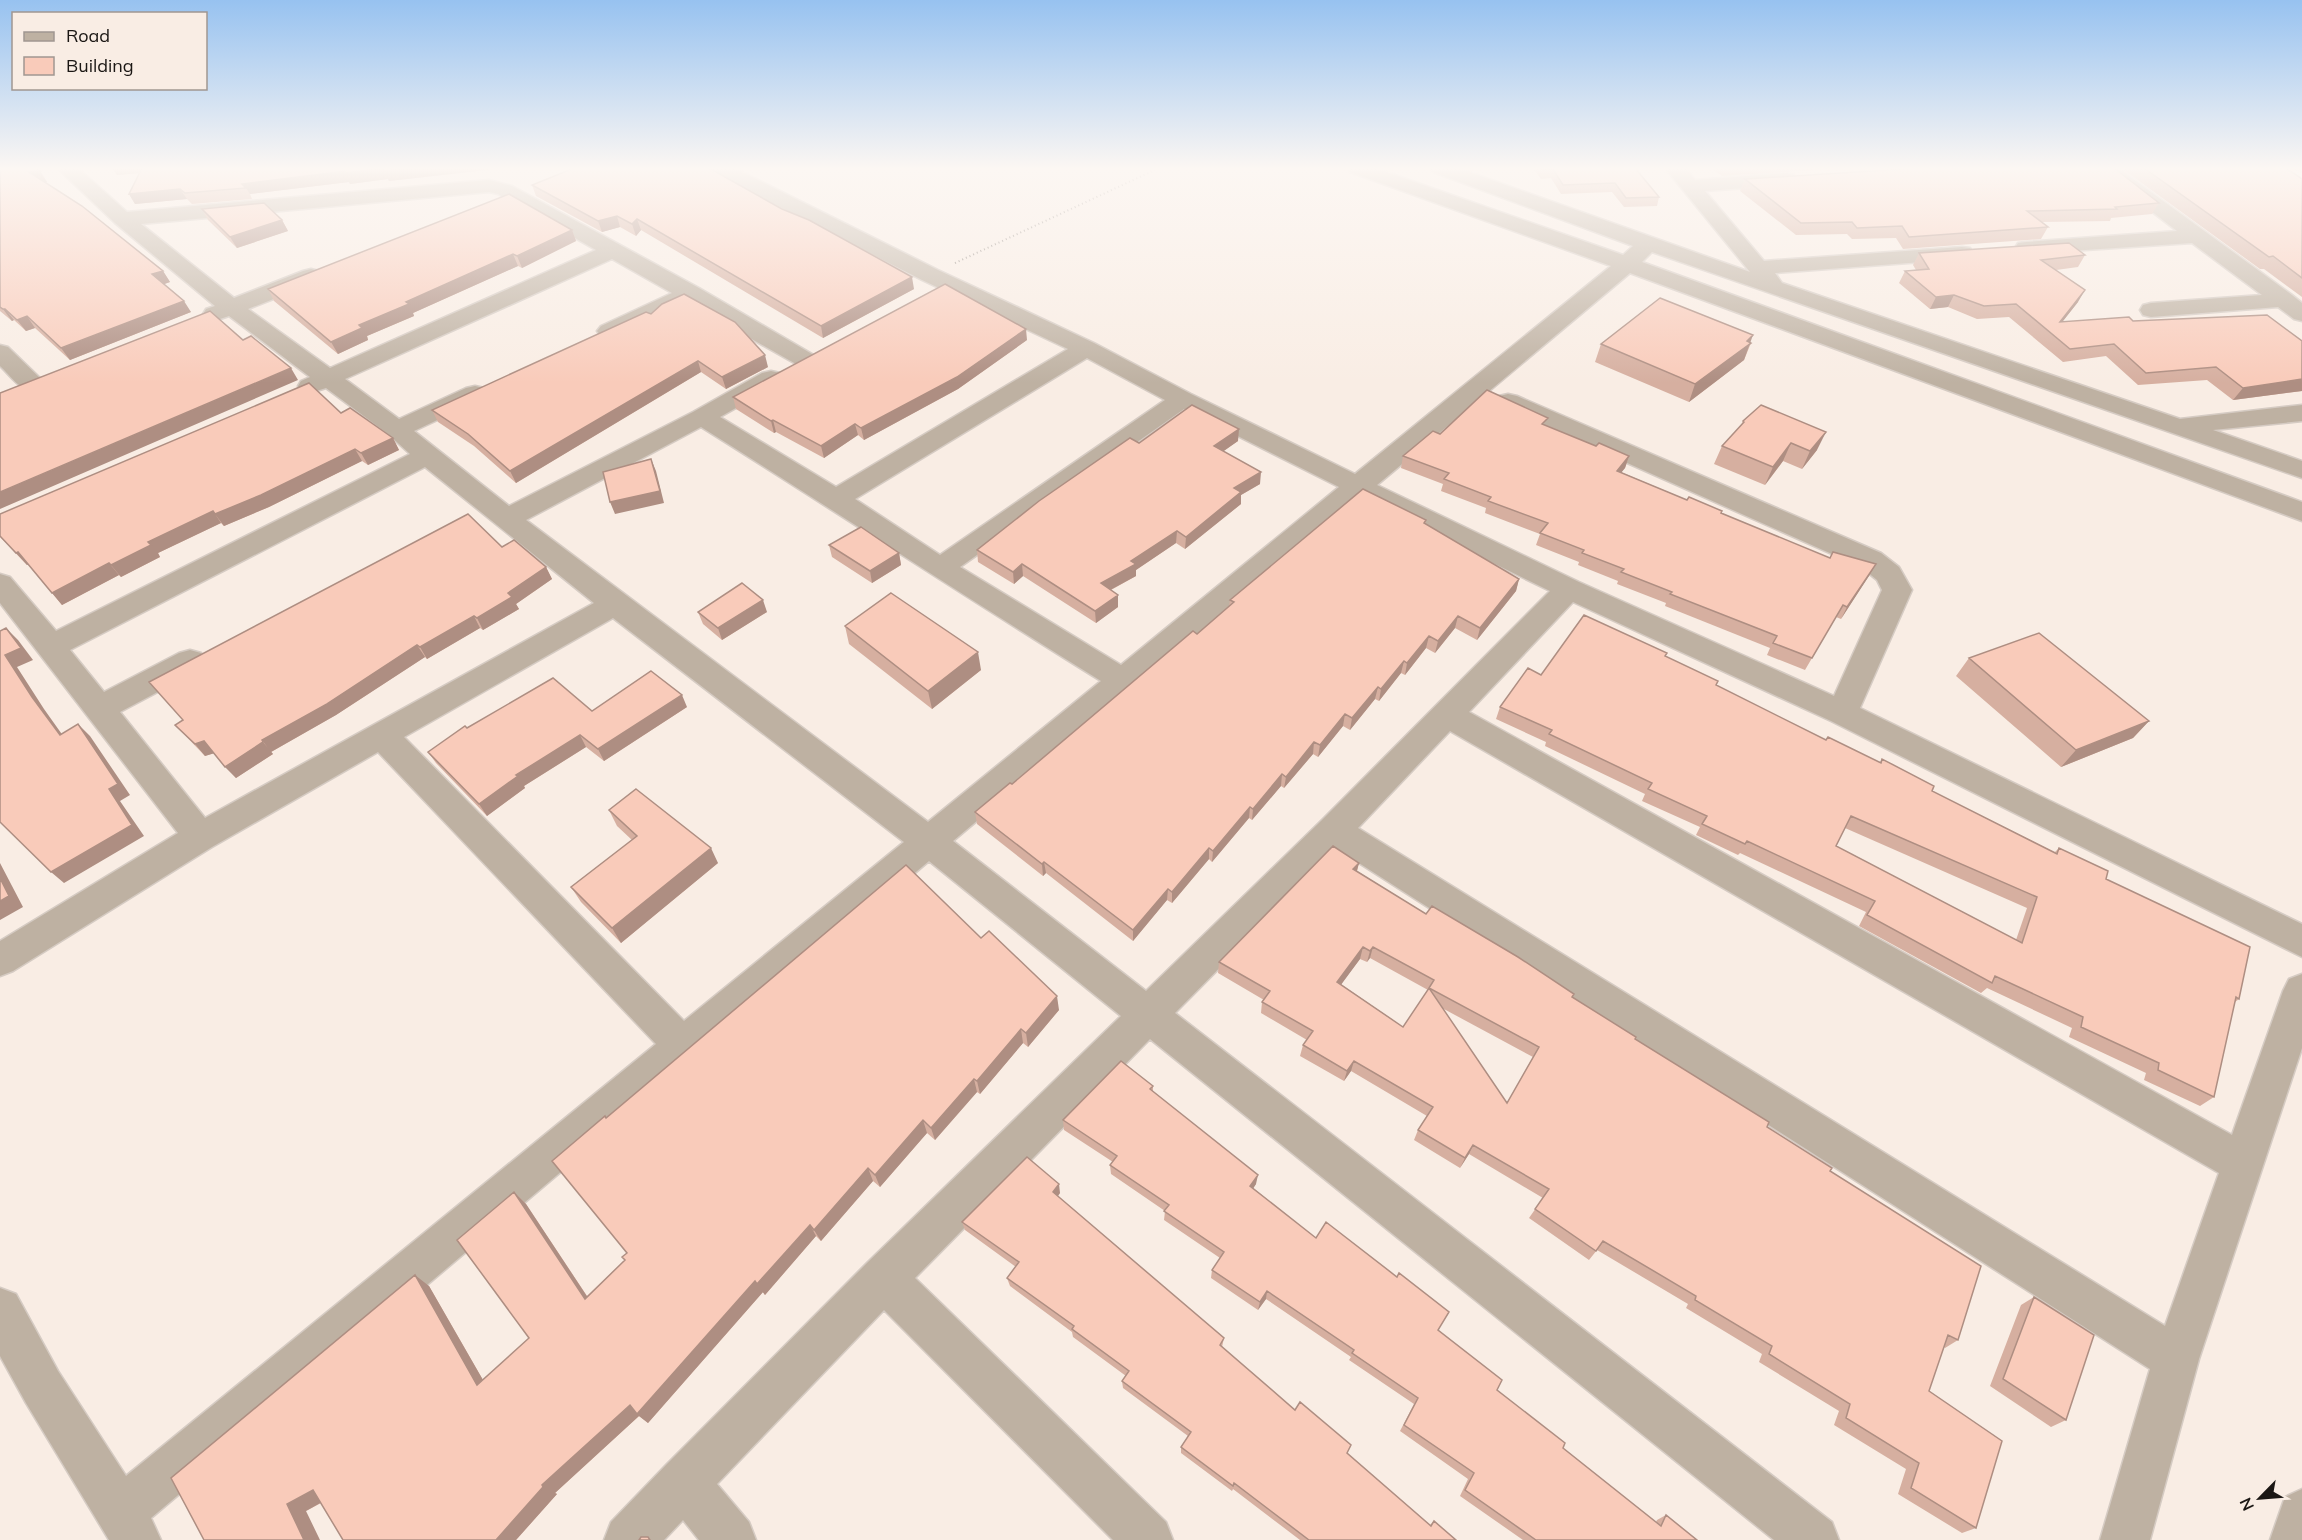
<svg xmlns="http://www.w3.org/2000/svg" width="2302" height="1540" viewBox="0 0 2302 1540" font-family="Mulish,sans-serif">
<rect width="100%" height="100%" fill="#f9ede4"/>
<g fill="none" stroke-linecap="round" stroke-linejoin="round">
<defs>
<path id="minor" d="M57,168H78L127,212L489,180L512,186L699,288L812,354L816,359L812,364L804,366L796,364L688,303L617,336L609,338L601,336L597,331L601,326L672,293L612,259L345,379L399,419L466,388L475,386L484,388L487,393L484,398L414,431L509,506L693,412L762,373L771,371L780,373L783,378L780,383L720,417L836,487L1068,349L922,280L712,172L709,168H734L938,270L1094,343L1191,394L1355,474L1611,266L1350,172L1347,168H1375L1623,255L1633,246L1433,172L1430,168H1458L1750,272L1665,168H1685L1695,180L1787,173L1794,175L1797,179L1794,183L1787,185L1705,191L1764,261L1962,247L1970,248L1973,253L1970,258L1962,259L1775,273L1782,283L2180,419L2302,405V421L2213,430L2302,461V478L1652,252L1642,262L2302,502V521L1630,273L1377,485L1579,582L1834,696L1882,590L1877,580L1861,567L1499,406L1496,401L1499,396L1508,394L1517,396L1881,553L1899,567L1912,590L1860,708L2302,924V957L1831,721L1573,602L1469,712L2232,1135L2283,991L2289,979L2302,974V1048L2199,1359L2150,1540H2100L2150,1369L1337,849L1175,1013L1832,1522L1839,1540H1774L1150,1039L915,1278L1166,1522L1173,1540H1113L884,1310L717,1484L749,1522L756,1540H699L683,1520L664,1540H604L611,1522L666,1465L868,1262L1121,1016L929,861L151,1518L161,1540H109L26,1403L0,1356V1288L16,1294L58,1371L126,1476L656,1044L378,752L212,847L13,971L0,976V941L178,833L0,603V574L10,577L56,631L410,454L388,434L326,388L310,393L301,391L298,386L301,381L310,377L229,316L214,321L206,319L203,314L206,309L215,306L115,223ZM489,192L498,194L596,250L330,368L248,309L319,281L322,276L319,271L311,269L303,271L234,298L141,224ZM1087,358L1165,400L940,555L855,499ZM1184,409L1339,487L1121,665L960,567ZM701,427C835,511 967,598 1101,681L928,822L526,520ZM425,467L594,603L205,818L120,712L201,669L205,661L201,653L190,650L179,653L104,692L70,650ZM1361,498L1550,591L1322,820L1146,991L953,841ZM613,618L904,842L684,1021L404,737ZM1450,731L2219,1173L2165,1326L1358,828Z
M2095,168H2118L2292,295L2302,303V321L2294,319L2278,307L2151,317L2143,315L2140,310L2143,305L2151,303L2262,295L2192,243L2026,254L2018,253L2015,248L2018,243L2026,242L2177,231Z
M0,345L8,347L42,380L45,385L42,390C22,395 13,378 0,366Z
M2302,1489V1540H2270L2285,1497Z"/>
</defs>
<use href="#minor" stroke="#d5cbc3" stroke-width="3"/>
<path stroke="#8f8780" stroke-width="2" stroke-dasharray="1 3" stroke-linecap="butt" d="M955,263L1159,168"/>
<use href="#minor" fill="#beb1a2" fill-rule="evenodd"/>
</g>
<path fill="#d6afa0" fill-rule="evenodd" d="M0,168L40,171L47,182H45L163,271L170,282L164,284L191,312L70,360L35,328L26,331L14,320L12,321L0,311Z
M112,168H504L389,181L388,179L350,184L349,182L250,194L252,199L192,204L187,199L135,204L129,194L140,173L117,175Z
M1533,168H1637V169L1659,197L1657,206L1624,207L1612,192L1561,194L1551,178L1541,179Z
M1711,168H1843L1722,176Z
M2121,168H2286L2302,179V297L2264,269H2260Z
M2292,168H2302V173Z
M1745,179L2159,203L2152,214L2111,218L2110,221L2042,222L2048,227L2041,239L1903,249L1896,238L1852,239L1847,234L1796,235L1740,191Z
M532,185L914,289L823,338L641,230L636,236L620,227L602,232L536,196Z
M202,209L282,220L288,231L237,248L208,220Z
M572,230L576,241L522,268L518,266L413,313L414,316L367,336L368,340L338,354L274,301L268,289Z
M1919,253L2085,255L2078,267L2056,270L2078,302L2062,322L2133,321L2302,341V391L2233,400L2207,380L2138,385L2106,356L2063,362L2009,317L1977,319L1948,307L1930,309L1899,283L1905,271L1916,270L1913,265Z
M651,314L768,367L726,389L701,372L516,483L474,446L438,422L432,410Z
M1027,340L958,389L864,440L858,435L824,458L776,432L774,433L736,409L733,397Z
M1751,343L1744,360L1689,402L1595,362L1601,344Z
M341,413L393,438L399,450L368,465L362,461L269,507L224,526L221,523L158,553L160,557L121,577L119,575L62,605L28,564L27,565L0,537V514Z
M1743,421L1817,450L1802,469L1783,461L1765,485L1714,464L1722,446L1741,426Z
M1546,425L1596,446L1629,456L1625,468L1621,472L1687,500L1830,558L1876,564L1841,619L1836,617L1805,670L1767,655L1770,648L1665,606L1666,603L1617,584L1618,581L1578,565L1579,562L1536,545L1540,534L1485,513L1486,508L1441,491L1443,484L1401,468L1403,456Z
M1238,441L1223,451L1260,484L1241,495V504L1185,549L1176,543L1136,570V576L1111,590L1118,607L1096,623L1023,576L1014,584L978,562L977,550L1139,443Z
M1426,520V524L1519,579L1516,591L1477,640L1455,628L1435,653L1426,648L1405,675L1401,673L1379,701L1375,699L1350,730L1343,726L1318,757L1313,754L1284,788L1281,786L1252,820L1249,818L1212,862L1209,859L1172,903L1167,900L1133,941L1046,873L1043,876L977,824L975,812L1012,784L1197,634L1229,606L1230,600Z
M829,545L899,553L901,565L872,583L832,557Z
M502,547L546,567L552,579L516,604L519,609L483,630L480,628L427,659L425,657L336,715L271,752L273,754L236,778L214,753L205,756L175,725Z
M698,612H767L722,640L703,624Z
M845,626L981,670L932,709L849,644Z
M1666,656L1716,685L1825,740L1880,762L1882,759L1932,791L2055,852L2059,848L2106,879L2239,999L2235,1002L2214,1097L2200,1106L2144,1080L2146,1073L2069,1037L2072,1028L1987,988L1981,993L1859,926L1866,912L1740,853L1738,855L1696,835L1700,827L1642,801L1645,794L1545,746L1546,742L1496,719L1500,707L1541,675ZM1845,828L2027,908L2016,940L1836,846Z
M1969,658L2149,721L2133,738L2061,767L1956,676Z
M687,707L604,761L586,747L524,786L525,788L487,816L436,763L428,752L467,728L592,711Z
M609,810L718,863L621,943L581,902L571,887L632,840L617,826Z
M1359,863L1357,871L1426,914L1572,997L1767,1127L1830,1171L1958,1340L1945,1348L1944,1347L1929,1391L1976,1528L1962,1533L1898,1494L1906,1469L1834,1425L1839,1411L1759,1362L1762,1354L1686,1308L1688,1304L1597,1250L1589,1260L1529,1218L1543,1198L1469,1154L1460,1168L1414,1140L1418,1130L1427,1116L1351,1071L1344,1081L1300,1056L1303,1045L1307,1040L1261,1013L1262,1002L1264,1000L1218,973L1219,962ZM1370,958L1428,990L1403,1027L1341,984L1360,959L1367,962ZM1442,1008L1533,1057L1507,1103Z
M981,938L1059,1010L1028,1047L1023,1043L980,1094L977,1092L935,1140L927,1133L880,1187L873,1181L821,1241L816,1236L765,1295L763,1292L648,1423L639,1416L555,1493L557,1494L516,1540H343L321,1503L306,1511L429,1286L483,1380L529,1338L514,1192L526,1204L587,1296L625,1260L627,1253L606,1118Z
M1153,1086V1091L1256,1184L1253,1188L1316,1238L1438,1330L1497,1390L1563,1448L1656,1522L1657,1520L1666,1515L1697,1540H1523L1460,1496L1468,1479L1400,1431L1414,1404L1349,1360L1351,1357L1266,1299L1258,1310L1211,1278L1212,1270L1220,1258L1164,1220L1165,1211L1111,1174L1110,1165L1113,1162L1064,1130L1063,1120Z
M1060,1193L1058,1196L1224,1338L1222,1347L1295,1410L1347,1453L1430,1525L1434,1521L1456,1540H1300L1233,1489L1232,1491L1181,1453V1447L1188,1436L1123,1388L1122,1381L1126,1376L1073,1337L1072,1332L1010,1286L1007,1278L1016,1267L965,1230L962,1222Z
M2034,1297L2066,1420L2051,1427L1990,1386L2021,1305Z"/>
<path fill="#ae8e82" d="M112,168H150L152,172L117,175Z
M385,168H504L389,181L388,179L350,184L349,182L250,194L246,188L242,184L345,171Z
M40,171L47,182L36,183L29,172Z
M180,189L187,199L135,204L129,194Z
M617,216L620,227L602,232L598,221Z
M637,219L641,230L636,236L632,224Z
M282,220L288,231L237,248L230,237Z
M572,230L576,241L522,268L517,256Z
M513,254L518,266L413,313L414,316L367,336L368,340L338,354L331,342L359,325L406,302Z
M163,271L170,282L159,286L152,274Z
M912,277L914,289L823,338L821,326Z
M2085,290L2078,302L2052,335L2060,322Z
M1954,295L1948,307L1930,309L1936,297Z
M184,301L191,312L70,360L61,348Z
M3,309H5L14,320L12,321Z
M27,316L35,328L26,331L17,320Z
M1026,329L1027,340L958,389L864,440L861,428Z
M1753,335L1744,360L1689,402L1695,384L1747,341Z
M765,355L768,367L726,389L722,377Z
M698,361L701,372L516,483L510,471Z
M291,368L298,380L0,509V492Z
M2302,379V391L2233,400L2243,388Z
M773,420L776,432L774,433L771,421Z
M855,424L858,435L824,458L821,446Z
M1239,429L1238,441L1214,458V446Z
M1826,432L1817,450L1802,469L1810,451Z
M393,438L399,450L368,465L361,453Z
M1791,443L1783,461L1765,485L1773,467Z
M355,449L362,461L269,507L224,526L215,514Z
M1629,456L1625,468L1613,483L1617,471Z
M651,459L656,471L664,503L615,514L610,502Z
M1261,472L1260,484L1241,495V504L1185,549L1186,537L1234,488Z
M213,511L221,523L158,553L160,557L121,577L111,565L148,542Z
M1177,531L1176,543L1136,570V576L1101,595V583L1131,561Z
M18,552L29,564L27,565L16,553Z
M899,553L901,565L872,583L870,571Z
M109,563L119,575L62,605L52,593Z
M1022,564L1023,576L1014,584L1013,572Z
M1876,564L1869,576L1841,619L1847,607Z
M546,567L552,579L516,604L519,609L483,630L477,618L508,593Z
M1519,579L1516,591L1477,640L1480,628Z
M1118,595V607L1096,623L1095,611Z
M763,600L767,612L722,640L718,628Z
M474,616L480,628L427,659L420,647Z
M1458,616L1455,628L1435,653L1438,641Z
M6,628L18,640L33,660L17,667L44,709L71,747L60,735L32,697L5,655Z
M1429,636L1426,648L1405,675L1407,663Z
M417,645L425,657L336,715L271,752L262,740Z
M978,652L981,670L932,709L928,691Z
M1404,661L1401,673L1379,701L1381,689Z
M1378,687L1375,699L1350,730L1352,718Z
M682,695L687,707L604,761L598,749Z
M1345,714L1343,726L1318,757L1320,745Z
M2149,721L2133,738L2061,767L2076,750Z
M78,724L90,736L130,795L120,801L144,836L64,883L51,872L109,789Z
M580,735L586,747L524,786L525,788L487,816L479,804L516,775Z
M204,741L215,753L205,756L195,744Z
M263,742L273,754L236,778L225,767Z
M1314,742L1313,754L1284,788L1286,777Z
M1282,774L1281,786L1252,820L1253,809Z
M1250,807L1249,818L1212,862L1213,851Z
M711,848L718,863L621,943L612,928Z
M1209,848V859L1172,903V892Z
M1044,862L1046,873L1043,876L1042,864Z
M0,863L23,907L0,920Z
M1359,863L1356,874L1353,869Z
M1168,889L1167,900L1133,941V930Z
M1363,947L1360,959L1335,993L1337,982Z
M1373,947L1370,958L1367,962L1370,951Z
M1057,996L1059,1010L1028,1047L1026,1033Z
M1021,1029L1023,1043L980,1094L977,1081Z
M1354,1061L1351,1071L1344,1081L1347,1071Z
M974,1079L977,1092L935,1140L931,1128Z
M923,1120L927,1133L880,1187L875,1175Z
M1473,1145L1469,1154L1460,1168L1465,1158Z
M868,1168L873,1181L821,1241L814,1230Z
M1258,1175L1256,1184L1249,1195L1250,1186Z
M1059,1184L1060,1193L1054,1201L1053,1192Z
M514,1192L526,1204L596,1310L585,1299Z
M810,1225L816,1236L765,1295L757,1284Z
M415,1275L429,1286L491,1394L477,1385Z
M755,1281L763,1292L648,1423L639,1416L555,1493L557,1494L516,1540H496L542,1485Z
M1267,1291L1266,1299L1258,1310L1260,1302Z
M313,1490L331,1497L306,1511L320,1540H304L287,1504Z"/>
<path fill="#f9cbba" stroke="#ae8e82" stroke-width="1.5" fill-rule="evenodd" d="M0,168H36L40,171L29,172L82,206L163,271L152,274L184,301L61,348L27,316L17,320L5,309H3L0,307Z
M142,168H409L384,171L385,168L345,173V171L242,184L246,188L185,193L180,189L129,194Z
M574,168H709L782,209L809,220L912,277L821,326L637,219L632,224L617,216L598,221L532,185Z
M1542,168H1635L1659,197L1626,198L1615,183L1563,185L1553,169L1543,170Z
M1919,168H2114L2159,203L2115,207L2117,209L2027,211L2048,227L1909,237L1902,226L1857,228L1852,222L1801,223L1745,179Z
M2144,168H2286L2302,179V278L2273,256L2269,257Z
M509,194L572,230L517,256L513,254L406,302L409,304L359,325L362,328L331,342L268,289Z
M264,203L282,220L230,237L202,209Z
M2069,243L2085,255L2041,260L2085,290L2060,322L2129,317L2133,321L2267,315L2302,341V379L2243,388L2216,367L2146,373L2114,344L2070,349L2016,304L1984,306L1954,295L1936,297L1905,271L1929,269L1919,253Z
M945,284L1026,329L957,377L861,428L855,424L821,446L773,420L771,421L733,397Z
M684,294L735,322L765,355L722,377L698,361L510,471L468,434L432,410L646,312L651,314L662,304Z
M1660,298L1753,335L1747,341L1751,343L1695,384L1601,344Z
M210,311L243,340L251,336L291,368L0,492V393Z
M309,383L341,413L350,408L393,438L361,453L355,449L261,495L215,514L213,511L148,542L151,545L111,565L109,563L52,593L18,552L16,553L0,536V514Z
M1487,390L1548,418L1542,424L1596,446L1599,443L1629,456L1617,471L1687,500L1689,497L1722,511L1721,513L1830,558L1833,552L1876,564L1847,607L1843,605L1812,658L1773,643L1777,636L1670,594L1672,592L1621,572L1624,569L1582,553L1584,550L1540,533L1548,523L1488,501L1491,497L1444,479L1449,473L1403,456L1433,431L1440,434Z
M1192,405L1239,429L1214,446L1261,472L1234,488L1241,492L1186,537L1177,531L1131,561L1136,564L1101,583L1118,595L1095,611L1022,564L1013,572L977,550L1039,501L1130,438L1139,443Z
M1761,405L1826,432L1810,451L1791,443L1773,467L1722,446L1744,422L1743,421Z
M651,459L660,491L610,502L603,472Z
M1363,489L1426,520L1424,523L1519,579L1480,628L1458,616L1438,641L1429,636L1407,663L1404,661L1381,689L1378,687L1352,718L1345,714L1320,745L1314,742L1286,777L1282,774L1253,809L1250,807L1213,851L1209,848L1172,892L1168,889L1133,930L1044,862L1042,864L975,812L1010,783L1012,784L1193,631L1197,634L1234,602L1230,600Z
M468,514L502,547L514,540L546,567L508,593L512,597L477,618L474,616L420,647L417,645L327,704L262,740L263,742L225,767L204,741L195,744L175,725L183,720L149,682Z
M861,527L899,553L870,571L829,545Z
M742,583L763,600L718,628L698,612Z
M891,593L978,652L928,691L845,626Z
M1584,615L1667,653L1665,656L1718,681L1716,685L1826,740L1828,737L1881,763L1882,759L1934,786L1932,791L2057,854L2059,848L2108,871L2106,879L2250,947L2239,999L2236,997L2214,1097L2158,1070L2159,1063L2081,1027L2083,1017L1995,976L1992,983L1867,915L1875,901L1747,841L1745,844L1702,824L1707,816L1648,789L1652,783L1549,734L1552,730L1500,707L1528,668L1541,675ZM1851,816L2037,897L2022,943L1836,846Z
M6,628L21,648L5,655L32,697L60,735L78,724L118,784L109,789L132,825L51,872L0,822V631Z
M2039,633L2149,721L2076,750L1969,658Z
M651,671L682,695L598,749L580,735L516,775L518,776L479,804L428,752L465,726L467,728L553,678L592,711Z
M636,789L711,848L612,928L571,887L637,836L609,810Z
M1333,846L1359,863L1353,869L1426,914L1432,906L1518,957L1574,994L1572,997L1636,1037L1635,1039L1769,1122L1767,1127L1832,1168L1830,1171L1981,1266L1958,1340L1948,1335L1929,1391L2002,1441L1976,1528L1911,1488L1919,1463L1846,1418L1850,1404L1769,1354L1772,1346L1695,1300L1696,1296L1603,1241L1596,1251L1535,1209L1549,1189L1473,1145L1465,1158L1418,1130L1433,1107L1354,1061L1347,1071L1303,1045L1313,1031L1262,1002L1270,991L1219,962ZM1363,947L1370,951L1373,947L1434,980L1429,988L1539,1047L1507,1103L1429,988L1403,1027L1337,982Z
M906,865L981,938L989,931L1057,996L1026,1033L1021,1029L977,1081L974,1079L931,1128L923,1120L875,1175L868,1168L814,1230L810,1225L757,1284L755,1281L637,1414L630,1405L542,1485L543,1487L496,1540H343L313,1490L287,1504L304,1540H204L171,1478L415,1275L477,1385L529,1338L457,1240L514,1192L585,1299L625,1260L622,1257L627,1253L552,1161L605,1116L606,1118Z
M0,878L9,896L0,901Z
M1121,1061L1153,1086L1150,1089L1258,1175L1250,1186L1316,1238L1326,1222L1397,1277L1399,1273L1449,1312L1438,1330L1502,1380L1497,1390L1565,1443L1563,1448L1661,1526L1666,1515L1697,1540H1536L1465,1490L1474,1473L1404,1425L1418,1398L1352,1353L1354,1350L1267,1291L1260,1302L1212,1270L1224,1252L1164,1211L1169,1205L1110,1165L1117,1156L1063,1120Z
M1027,1157L1059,1184L1053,1192L1224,1338L1220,1345L1295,1410L1300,1402L1351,1445L1347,1453L1431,1526L1434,1521L1456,1540H1309L1234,1483L1233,1486L1181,1447L1191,1432L1122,1381L1129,1371L1072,1329L1074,1326L1007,1278L1019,1262L962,1222Z
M2034,1297L2094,1335L2066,1420L2003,1379Z
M641,1537H648L650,1540H639Z"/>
<linearGradient id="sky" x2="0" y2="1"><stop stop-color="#97c2f0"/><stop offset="0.44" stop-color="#fcf7f3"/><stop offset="1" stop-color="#fcf7f3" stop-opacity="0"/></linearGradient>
<rect width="2302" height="383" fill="url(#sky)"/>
<rect x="12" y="12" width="195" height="78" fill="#f9ede4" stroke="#a09791" stroke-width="1.5"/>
<rect x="24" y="32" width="30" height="9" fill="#beb1a2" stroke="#a09791" stroke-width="1.5"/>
<text x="66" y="42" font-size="18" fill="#1b1714">Road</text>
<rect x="24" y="57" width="30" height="18" fill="#f9cbba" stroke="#a09791" stroke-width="1.5"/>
<text x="66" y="72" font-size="18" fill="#1b1714">Building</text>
<g transform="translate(2260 1498) rotate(245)" stroke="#f9ede4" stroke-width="4.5" paint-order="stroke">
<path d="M0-4.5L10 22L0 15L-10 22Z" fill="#1b1714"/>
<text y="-9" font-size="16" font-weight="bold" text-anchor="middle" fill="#1b1714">N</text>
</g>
</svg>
